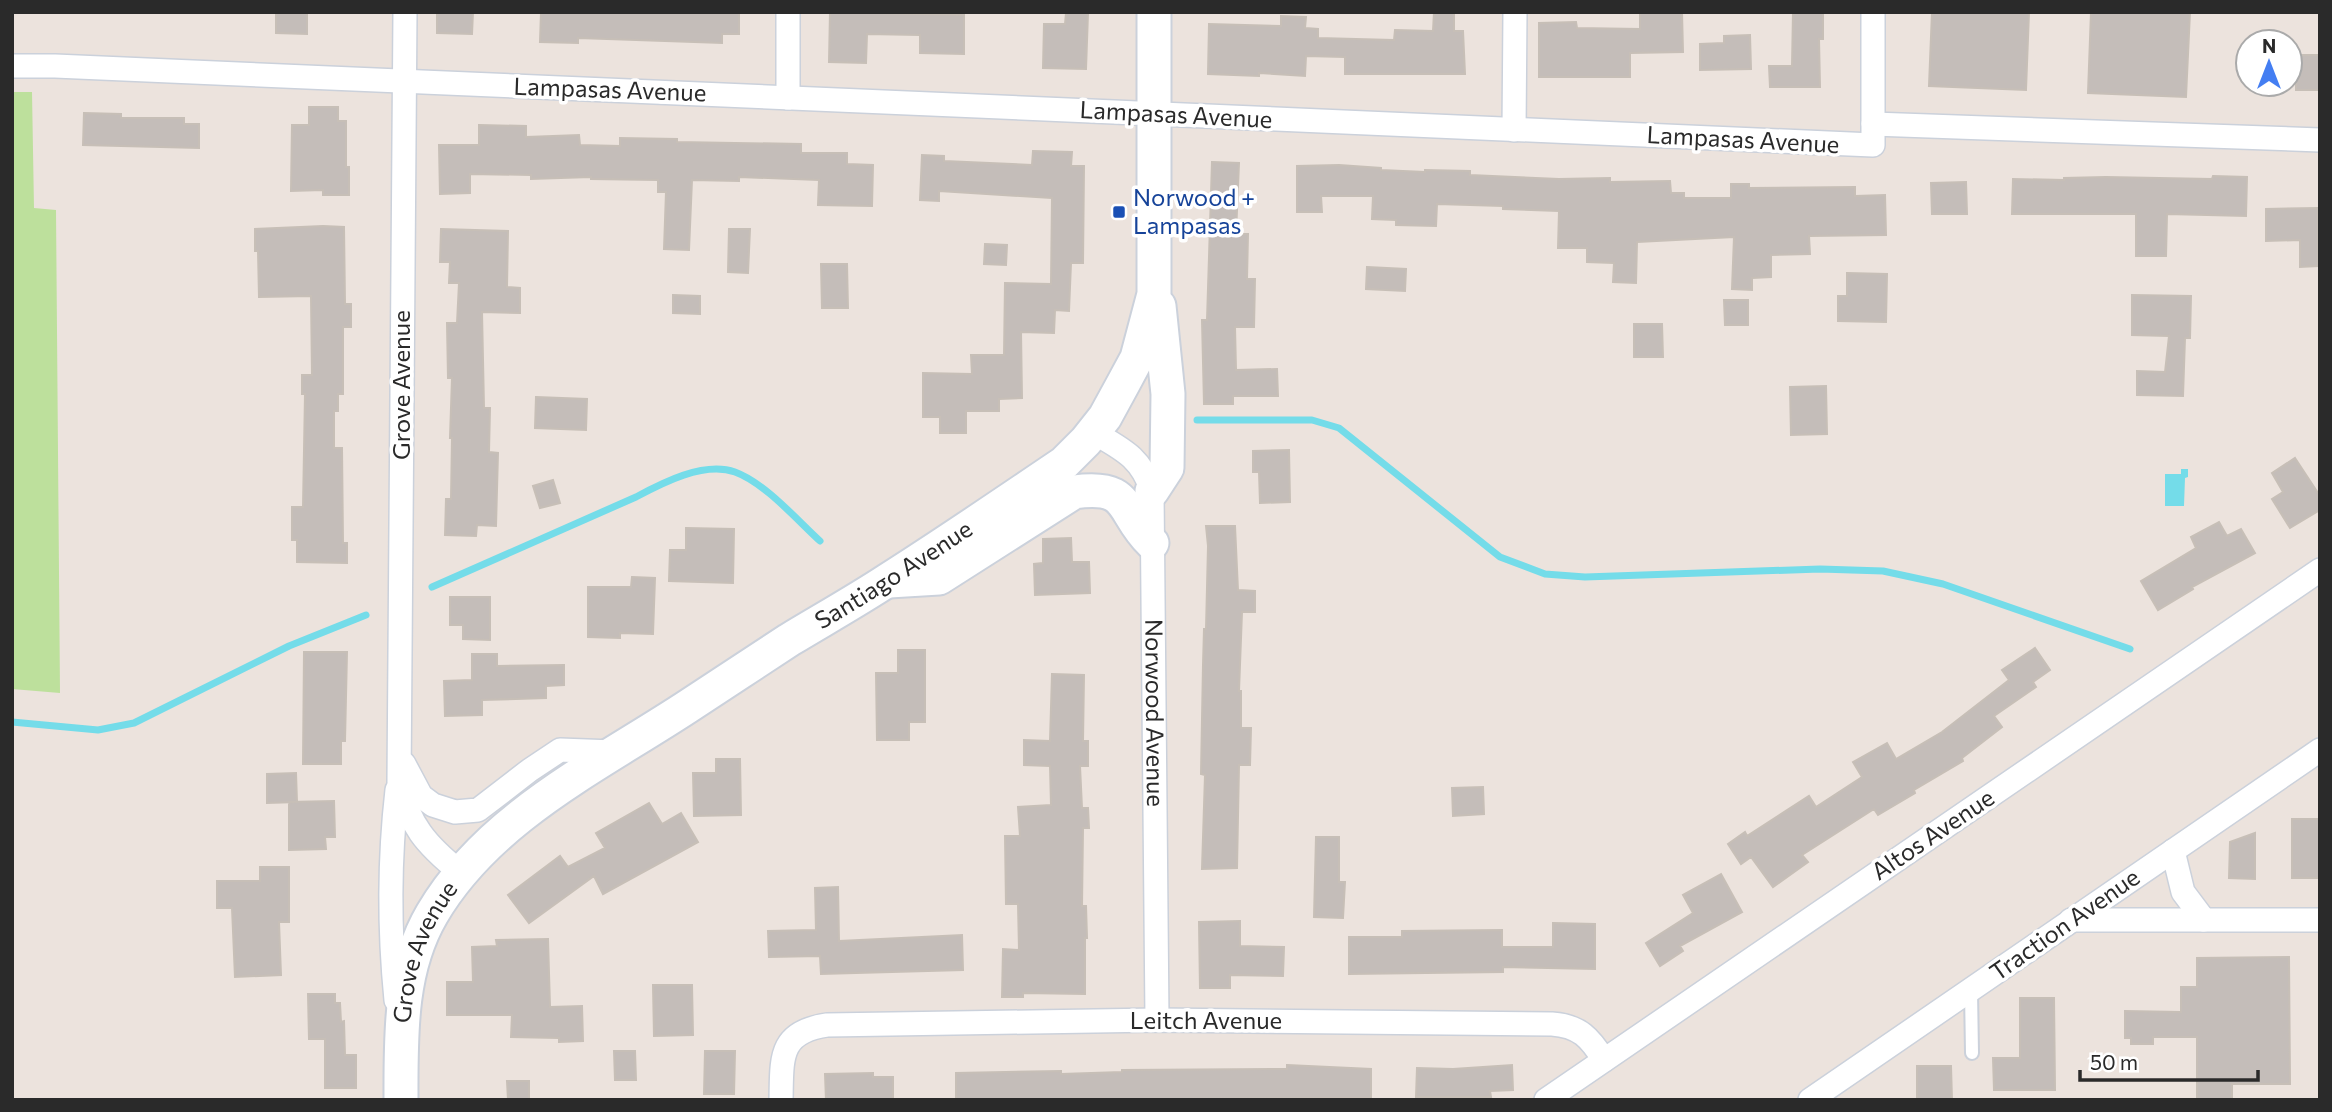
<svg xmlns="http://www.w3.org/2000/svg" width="2332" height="1112" viewBox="0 0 2332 1112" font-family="Commissioner,sans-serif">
<rect width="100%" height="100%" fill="#ece3dd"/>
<path fill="#bde09c" d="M12,92H32L34,208L56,210L60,693L12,689Z"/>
<path fill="#74dce9" d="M2181,469H2188V477L2185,478L2184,506H2165V474H2181Z"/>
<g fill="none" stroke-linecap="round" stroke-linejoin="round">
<path stroke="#74dce9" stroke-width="7" d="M1197,420H1312L1339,428L1500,557L1545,574L1585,577L1820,569L1883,571L1943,584L2130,649
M432,587L636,497C662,483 704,461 735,472C765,483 796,519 820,541
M12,722L98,730L134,723L289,646L366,615"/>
</g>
<path fill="#c4bdb9" stroke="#c7bfb7" stroke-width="2" d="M276,12H307V34L276,33Z
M437,12H473L472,34L437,33Z
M541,12H739V34H722V43L578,38V43L540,42Z
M830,12L964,15V54L920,53V35L867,34L866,63L829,62Z
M1434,12H1454V31H1463L1465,74H1345V57L1306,56L1305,76L1259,73V76L1208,74L1209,24L1281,26V16L1306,17L1305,28L1318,29V38L1394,40L1395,30L1433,31Z
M1640,12H1682L1683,52L1630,53V77H1539V23L1576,22L1577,28L1640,29Z
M1793,12H1823V39H1819L1820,87H1770L1769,66H1792Z
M1932,12H2029L2026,90L1929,86Z
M2091,12H2190L2186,97L2088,93Z
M1066,13H1088L1086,69L1043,68L1044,24H1065Z
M1750,35L1751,69L1700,70V44L1724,43V36Z
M2296,55H2320V90H2296Z
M309,107H338V121H346V167H349V195H323V190L291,191L292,125H309Z
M84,113L121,114V118H184V124H199V148L83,145Z
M479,125L526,126V137L579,135L580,145L620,146V138L677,139V142L801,144V153H847V164L873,165L872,206L818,205L819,180L739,177V181L692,180L689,250L664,249L666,192H658V180L591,179V177L531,179V175L470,174V193L440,194L439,145H479Z
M1033,151L1072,152L1071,166H1084L1083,263H1071L1069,311L1055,310L1054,333L1021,332L1022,398L999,399V411H966V433H940V417H923V373L972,374L971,355H1004L1005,283L1051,284L1052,198L939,191V201L920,200L922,155L944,156V161L1032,165Z
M1212,162L1239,163L1236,234H1248L1247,279H1255L1254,327H1235L1236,370L1277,369L1278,396H1233V404H1204L1202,320H1207Z
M1339,165L1381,168V170L1425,172V170L1470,171V175L1559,179L1610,178V182L1670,181L1671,193H1684V198H1731V184H1749V188L1855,187V196L1885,195L1886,235L1809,236L1810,254L1771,255V277L1752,278V290L1732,289L1734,237L1637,242L1636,283L1613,282L1614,263L1587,262V248H1558L1559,211L1503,209V206L1437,204L1436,226L1396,225V220L1372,219L1373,196H1321L1322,212H1297V166Z
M2213,176L2247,177L2246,216L2167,214L2166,256H2136V214H2012L2013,179L2064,180V178L2106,177L2212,179Z
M1966,182L1967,214H1932L1931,183Z
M2318,208V266L2300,267V240L2266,241V209Z
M323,226L344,227L345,304H351V327H343V394H338V411H334V448H342L343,543H347V563L297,562V540H292V507H303L305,394H302V375H312L311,296L259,297L258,251H255V229Z
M441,229L508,231L507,287L520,288V313L482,312L484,408H490L489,452L498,453L496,526L477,525L476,536L445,535L446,499H451L452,438H450L452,378H448L447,323H457L459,283H449L450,262H440Z
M729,229H750L748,273L728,272Z
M985,244L1007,245L1006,265L984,264Z
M821,264H847L848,308H822Z
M1367,267L1406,269L1405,291L1366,289Z
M1847,273L1887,274L1886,322L1838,321V296H1847Z
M673,295L700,296V314L673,313Z
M2132,295L2191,296L2190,338H2185L2183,396L2137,395V371L2165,372L2169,336L2132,335Z
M1724,300H1748V325H1725Z
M1634,324H1662L1663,357H1634Z
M1826,386L1827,434L1791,435L1790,387Z
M536,397L587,399L586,430L535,428Z
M1289,450L1290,502L1260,503L1259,472H1253V451Z
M2295,458L2320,496V510L2290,528L2272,499L2283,492L2272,473Z
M553,480L560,503L540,508L533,486Z
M2219,522L2227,536L2241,529L2255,553L2192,587L2193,589L2158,610L2141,581L2196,548L2191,537Z
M1206,526H1235L1238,590L1255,591V612H1242L1239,691H1241V728H1251L1250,765H1239L1237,868L1202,869L1205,775L1201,774L1203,665L1204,629H1206L1208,546Z
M686,528L734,529L733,583L669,581L670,550H686Z
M1071,538L1072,562H1089L1090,593L1035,595L1034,564L1043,563V539Z
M632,577L655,578L653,634L620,633V638L588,637V587H631Z
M450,597H490V640L463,639V625H450Z
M2035,648L2050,670L2033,682L2036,687L1994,716L2002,727L1962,758L1963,761L1914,790L1915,793L1878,815L1874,809L1802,855L1808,862L1773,887L1751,857L1741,864L1728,844L1745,832L1747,836L1809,796L1816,807L1862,777L1853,762L1887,743L1896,759L1942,732L2009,680L2002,670Z
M898,650H925V722H909V740H877L876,673H898Z
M304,652H347L345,741H341V764H303Z
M472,654H497V666L564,665V685L546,686V698L482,700V715L445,716L444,681L472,680Z
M1052,674L1084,675L1083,741H1088V766H1080L1082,808H1088L1089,828H1083L1082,906H1086L1087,938H1085V994L1023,993V997H1002L1003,949L1019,950L1018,904H1006L1005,836H1020L1018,807L1051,805L1050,766L1024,765V740L1050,741Z
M716,759H740L741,815L694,816L693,773H716Z
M296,773L297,802L267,803V774Z
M1483,787L1484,814L1453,816L1452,788Z
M334,801L335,837H325L326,849L289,850V802Z
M649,803L662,824L681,813L698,842L603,894L594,876L529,923L508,895L560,856L568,867L605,848L596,833Z
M2292,819H2320V878H2292Z
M2255,833V879L2229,878L2230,842Z
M1316,837H1339V882H1345L1343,918L1314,917Z
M260,867H289V922H279L281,975L235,977L232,908H217V881H260Z
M1721,874L1742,912L1680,946L1683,951L1660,966L1646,943L1693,913L1683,895Z
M838,887L839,941L962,935L963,970L821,974L820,956L769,957L768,931L816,930L815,888Z
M1240,921V946L1284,947L1283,976L1230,975V988H1200L1199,922Z
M1553,923L1595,924V969L1503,967V972L1349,974V937H1402V931L1502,930V947H1553Z
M548,939L550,1007L582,1006L583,1041L559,1042V1038L511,1037L512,1015H447V982H473L472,947L497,946L496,940Z
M2289,957L2290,1084H2232V1100H2197V1037H2153V1044H2131V1038H2125V1011L2181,1012V987H2197V958Z
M653,985H692L693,1035L654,1036Z
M308,994H335V1003H340L341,1022L344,1021L345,1055H356V1088H325V1039H309Z
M2020,998H2054L2055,1090H1994L1993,1058H2020Z
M614,1051H635L636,1080H615Z
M705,1051H735L734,1094H704Z
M1287,1065L1371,1069V1098L956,1100V1073L1061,1071V1074L1122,1072V1070L1287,1069Z
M1512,1065L1513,1090L1490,1091L1491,1097H1416L1417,1068L1453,1069Z
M1917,1066H1951L1952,1100H1917Z
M873,1073V1077H893V1100H826L825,1074Z
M507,1081H529V1100H508Z"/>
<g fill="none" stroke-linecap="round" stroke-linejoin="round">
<defs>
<path id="service" d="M1971,991L1972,1053"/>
<g id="minor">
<path d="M405,12L399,782C409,825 426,845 460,872"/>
<path d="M788,12V98"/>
<path d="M12,66H55L1873,145V12"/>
<path d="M1873,124L2320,140"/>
<path d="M1514,130L1515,12"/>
<path id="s1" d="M1093,432C1122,449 1141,457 1152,491L1157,1020"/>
<path d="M404,764L421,796L433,805L455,812L478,810L530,770L560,750L614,752"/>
<path d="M2173,851L2183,892L2204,920"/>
<path d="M2071,920H2320"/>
<path d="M396,1000C389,930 389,860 397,790"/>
<path d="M781,1100C782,1059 778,1032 827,1025L1157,1020L1552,1024C1580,1026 1590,1038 1604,1060"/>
<path d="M1546,1100L2320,570"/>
<path d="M1810,1100L2320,750"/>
</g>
<g id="secondary">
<path d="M1152,491L1167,468L1168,394L1159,306"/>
<path d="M889,581L939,578L1074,492C1133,484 1119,511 1152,543"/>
<path id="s2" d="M401,1100C401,1037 399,970 432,914C488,818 597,766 687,707C721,685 755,662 789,640C822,620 856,601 888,580C948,542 1006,502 1064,463L1086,441L1105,417L1123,384L1137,358L1154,294V12"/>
</g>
</defs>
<use href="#service" stroke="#cbd1db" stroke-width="16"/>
<use href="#minor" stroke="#cbd1db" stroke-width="26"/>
<use href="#secondary" stroke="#cbd1db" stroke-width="37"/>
<use href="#service" stroke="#fff" stroke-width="12"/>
<use href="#minor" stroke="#fff" stroke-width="23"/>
<use href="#secondary" stroke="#fff" stroke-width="33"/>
</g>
<rect fill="#1a4fb4" stroke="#fff" stroke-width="2.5" x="1112" y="205" width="14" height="14" rx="3.5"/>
<g text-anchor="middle" stroke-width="7" stroke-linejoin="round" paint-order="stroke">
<g font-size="24" fill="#2a2a2a" stroke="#fff">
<text transform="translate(610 90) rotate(2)" y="8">Lampasas Avenue</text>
<text transform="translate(1176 115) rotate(3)" y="8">Lampasas Avenue</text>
<text transform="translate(1743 140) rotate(3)" y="8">Lampasas Avenue</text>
<text transform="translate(402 385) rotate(-90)" y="8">Grove Avenue</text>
<text dy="8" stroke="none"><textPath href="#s2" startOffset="768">Santiago Avenue</textPath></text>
<text dy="8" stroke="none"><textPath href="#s1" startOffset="308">Norwood Avenue</textPath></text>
<text transform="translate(1933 835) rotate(-34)" y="8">Altos Avenue</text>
<text transform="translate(2065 925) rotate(-35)" y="8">Traction Avenue</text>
<text dy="8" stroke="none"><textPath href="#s2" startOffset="152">Grove Avenue</textPath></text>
<text x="1206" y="1029">Leitch Avenue</text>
</g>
<g font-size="24" fill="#164399" stroke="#fff" text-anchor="start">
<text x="1133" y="206">Norwood +<tspan x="1133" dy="28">Lampasas</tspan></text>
</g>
</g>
<rect width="2332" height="1112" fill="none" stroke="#2a2a2a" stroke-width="28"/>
<g transform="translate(2269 63)"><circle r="33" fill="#ffffff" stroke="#aaaaaa" stroke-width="2"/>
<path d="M0-5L12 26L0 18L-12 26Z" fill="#447ef2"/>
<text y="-10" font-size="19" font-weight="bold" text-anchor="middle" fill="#2a2a2a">N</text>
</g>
<path d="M2080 1070v10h178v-10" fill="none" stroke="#2a2a2a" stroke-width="3.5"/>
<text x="2090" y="1070" font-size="21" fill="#2a2a2a" stroke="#ffffff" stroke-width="5" paint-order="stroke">50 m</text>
</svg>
